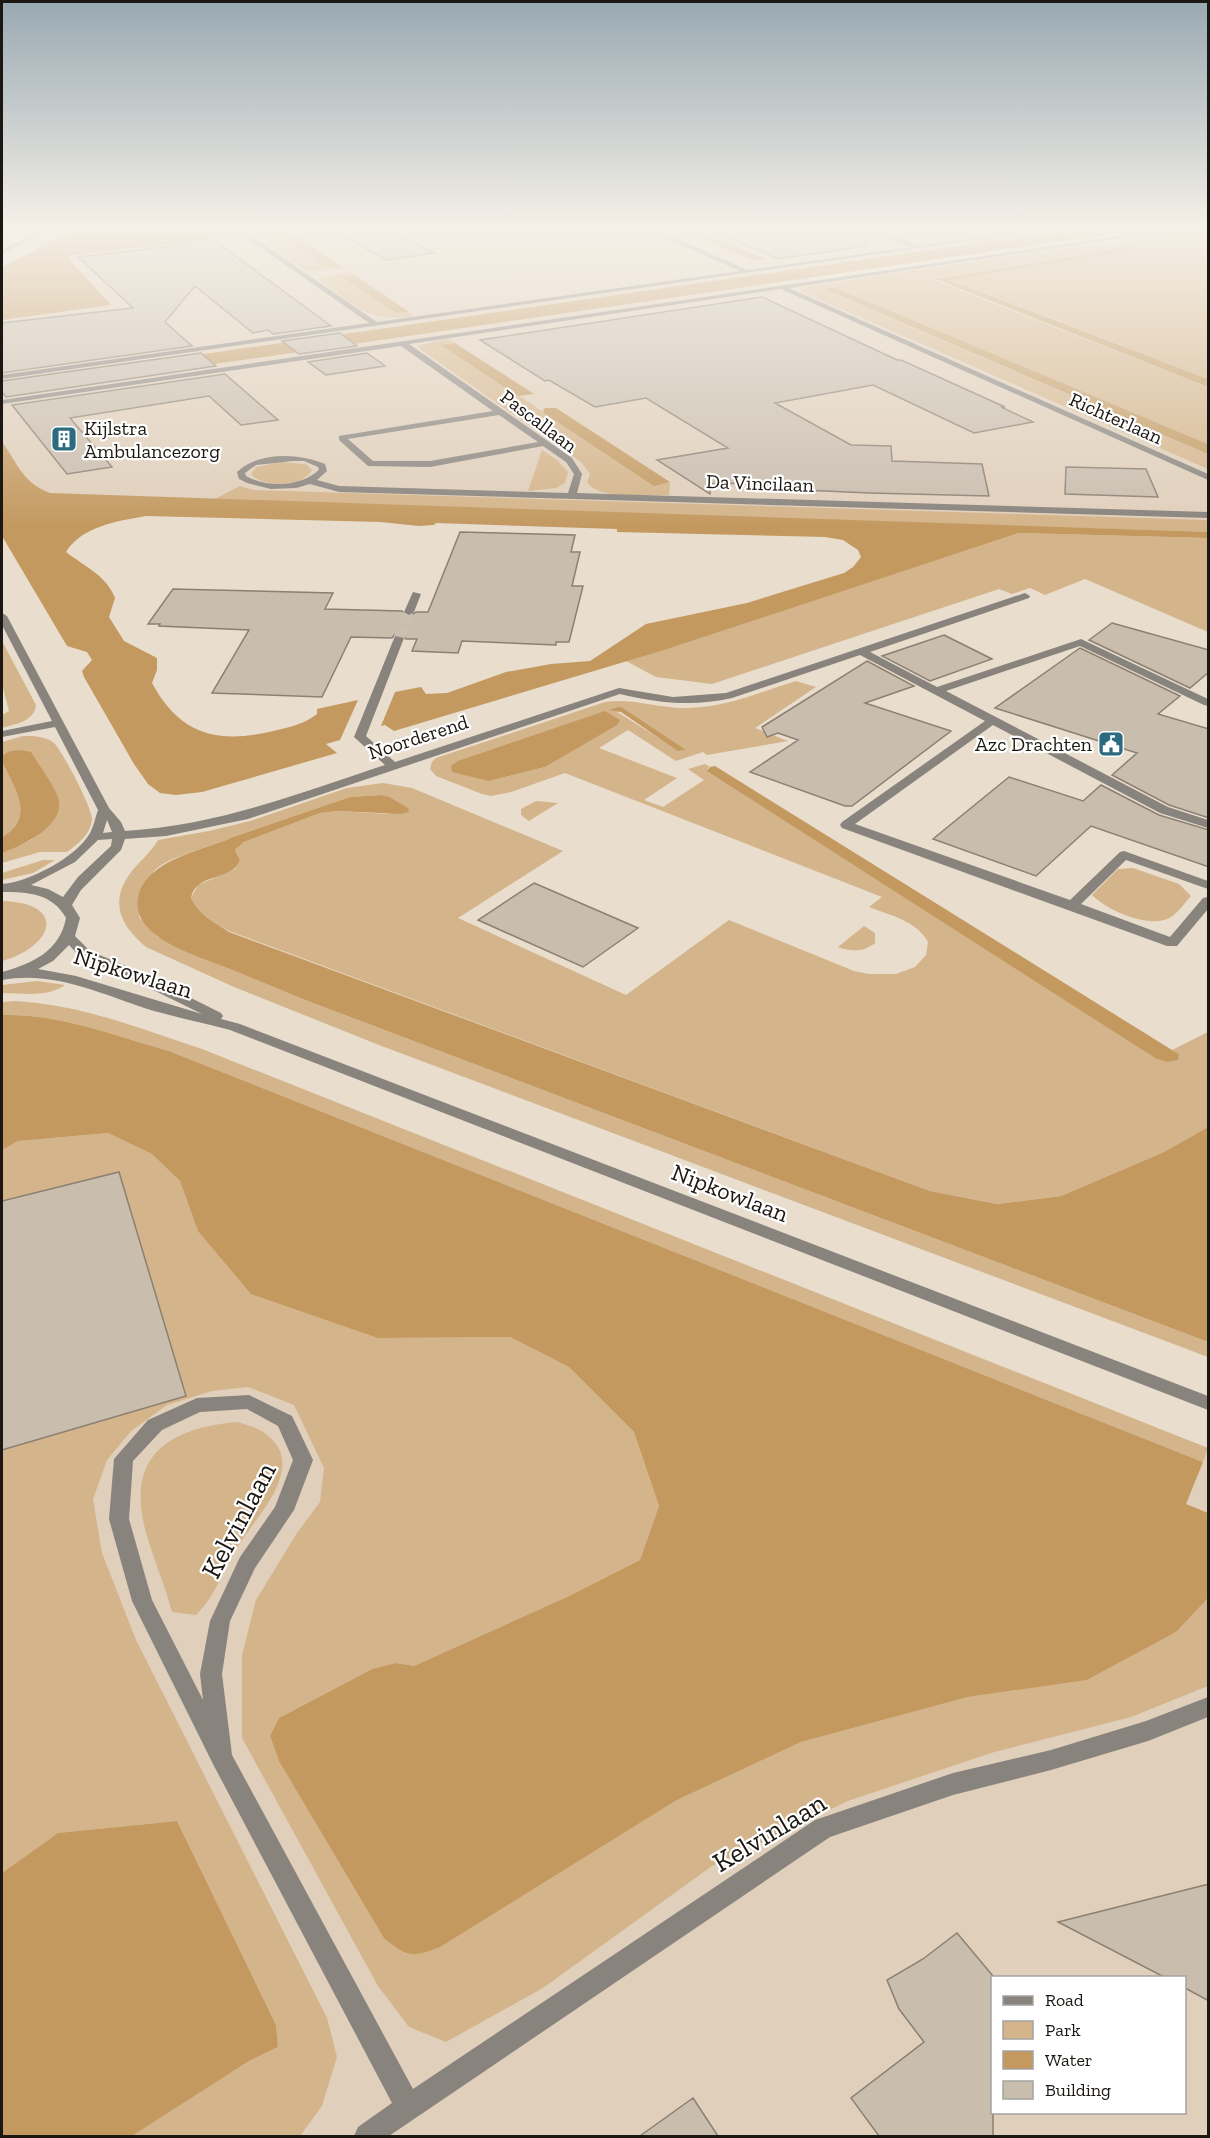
<svg xmlns="http://www.w3.org/2000/svg" width="1210" height="2138" viewBox="0 0 1210 2138" font-family="'Zilla Slab',serif">
<rect width="100%" height="100%" fill="#e9ddcd"/>
<path fill="#e0cfbb" fill-rule="evenodd" d="M93,229H1116L798,275L1208,449V536L2,496V274Z
M2,1015L1202,1462L1208,1448V2136H2ZM992,1978H1184V2112H992Z"/>
<path fill="#d4b48a" fill-rule="evenodd" d="M245,229H271L329,268L341,266L344,269L306,271Z
M1191,229H1208V379L949,279L1125,248L938,278L937,281L1208,387V444L836,288L825,290L1208,454V469L800,291L801,287L808,286L1088,244L1113,247L1124,245L1122,241L1129,238Z
M348,272L354,275L343,277L396,313L409,312L414,316C367,323 355,305 319,280V278Z
M448,338L455,343L442,345L654,485L670,482L669,495C649,495 598,500 587,482L590,474L581,462L420,349L418,346Z
M542,450L557,460L568,472L565,483L556,488L528,491Z
M280,462L306,464L312,470C304,487 262,488 251,474L256,467Z
M240,486L254,490L1208,520V532L213,500Z
M1019,533L1208,538V632L1085,579L1045,595L1030,588L1012,594L999,589L712,684L656,677L626,661Z
M2,641L36,705C34,722 15,724 2,728V715L9,711L2,684Z
M796,681L816,687L755,728L788,741L707,755L703,752L676,761L628,730L599,748L677,778L644,800L663,807L704,780L688,769L705,764L710,767L707,768L1155,1058L1179,1054L1172,1050L1208,1032V1127L1164,1152L1061,1196L997,1204L930,1191L229,931C214,922 199,915 191,898L198,885L235,869L240,860L235,850L244,842L320,813L337,811L389,814L381,795L350,797L233,837C215,846 165,857 154,871C148,880 143,905 139,917L158,937L300,998L1208,1342V1357L379,1045L234,987L146,947C122,927 109,904 129,875C138,862 150,854 158,840L209,831L250,821L347,788L383,783L412,788L563,851L458,918L626,995L729,920L854,971L869,974H896L915,967L926,955L928,942C917,921 890,915 869,907L882,897L565,773L511,792L491,796L482,794L436,776L430,769L432,762L436,758L605,702C632,698 657,708 684,708C722,709 760,692 796,681ZM623,708L685,750L680,751L617,712ZM618,723L545,767L489,781Z
M23,736C33,736 46,736 54,743C62,750 93,810 92,819C91,834 78,844 67,852H40L2,863V853L31,840L52,822L5,753L2,755V742Z
M2,761C15,789 37,816 2,837Z
M536,801L558,803L529,821L521,815V809Z
M43,860H55L33,873L2,880V873Z
M1133,868L1179,884L1191,896C1185,902 1179,912 1171,917C1150,930 1107,910 1092,895L1118,869Z
M2,901C68,903 54,946 2,961Z
M864,926L875,933V943C864,952 852,952 838,947Z
M37,981L65,985C47,998 22,993 2,993V985Z
M15,1001C82,1005 139,1028 202,1049L1208,1448L1203,1462L169,1051C115,1036 58,1013 2,1015V1002Z
M108,1133L152,1154L180,1181L198,1231L378,1338L510,1337L569,1367L634,1432L659,1506L640,1560L567,1597L414,1666L396,1663L372,1669L279,1718L270,1736L279,1761L675,1801L801,1742L968,1697L1087,1680L1176,1632L1208,1598V1686L1131,1717L991,1753L848,1801L712,1866L543,1988L446,2042L409,2027L378,1986L242,1738V1655L256,1600L297,1533L320,1502L324,1468L294,1405L248,1387L212,1391L167,1405L131,1431L107,1460L93,1499L102,1553L136,1640L327,2018L337,2057L322,2106L300,2136H132L249,2061L278,2047L276,2025L177,1821L58,1833L2,1873V1150L18,1141Z
M238,1422C246,1425 256,1427 263,1432C312,1464 255,1517 236,1549C222,1573 216,1595 196,1615L172,1612C165,1586 154,1560 146,1533C125,1456 168,1428 238,1422Z"/>
<path fill="#c39960" d="M76,229H211L220,234L218,239L72,255L68,258L111,305L2,320V267Z
M271,229H285L341,266L329,268Z
M678,229H693L766,259L754,261Z
M1077,229H1145L2,395V383Z
M1133,247L1138,249L950,280L1208,379V387L935,279Z
M354,275L409,312L396,313L342,277Z
M836,288L1208,444V454L824,289Z
M455,343L534,394L518,396L441,345Z
M545,408H556L670,482L654,486L544,413L543,410Z
M2,442C18,464 23,483 50,493L1208,532V538L1019,533L664,650L394,731L385,725L381,726L395,692L421,687L426,694L447,693L506,672L551,664L590,661L646,624L747,603L844,573L853,567L861,557L858,550L843,540L825,537L617,532V529L436,523L434,525L419,526L380,522L146,516C118,521 82,526 66,552C85,567 106,575 115,598L109,617L124,641L157,658V670L152,683C179,733 215,744 269,732C286,728 303,725 317,714V709L358,700L340,740L326,744L337,753L202,792L176,795L160,793L148,784L134,764L84,677L82,671L92,660L87,652L67,646L2,536Z
M618,707L623,708L686,750L678,751L621,712L609,710Z
M605,711L620,720L617,725L545,767L489,781L452,772L451,766L458,761Z
M21,750L31,752C38,764 58,790 59,802C62,828 20,846 2,853V837C37,817 14,788 2,761V755L11,751Z
M715,766L1172,1050L1179,1054L1178,1060L1167,1062L1155,1058L707,771L710,767Z
M381,795L389,797L408,808L409,812L401,814L337,811L320,813L244,842L235,850L240,860C232,882 196,872 191,898C199,915 214,922 229,932L930,1191L997,1204L1061,1196L1164,1152L1208,1127V1342L300,998C276,988 252,978 228,968C199,956 126,937 139,894C141,885 147,878 154,872C177,853 207,849 233,837L350,797Z
M2,1015C58,1013 115,1036 169,1051L1203,1462L1186,1504L1208,1513V1598L1176,1632L1087,1680L968,1697L801,1742L675,1801L440,1947C412,1958 407,1957 384,1938L279,1761L270,1736L279,1718L372,1669L396,1663L414,1666L567,1597L640,1560L659,1506L634,1432L569,1367L510,1337L378,1338L251,1294L198,1231L180,1181L152,1154L108,1133L18,1141L2,1150Z
M177,1821L276,2025L278,2047L249,2061L132,2136H2V1873L58,1833Z"/>
<path fill="#c9bdae" stroke="#8b8072" stroke-width="1.5" d="M333,229H389L434,253L386,260Z
M709,229H863L866,232L867,246L778,259Z
M215,241L331,326L273,334L268,330L253,333L195,286L165,322L192,346L2,373V323L133,308L78,257Z
M762,297L897,360H901L1005,407H1001L1033,422L974,433L873,385L775,403L851,445L891,446L892,461L982,464L989,496L870,493L803,490V486L718,483L711,484L710,494L657,460L728,448L646,398L595,407L549,380L545,381L480,340Z
M340,333L357,346L299,354L282,341Z
M201,353L216,366L6,397L2,392V381Z
M367,353L385,366L326,375L308,362Z
M225,374L278,420L241,425L209,396L70,418L112,467L67,474L12,405Z
M1066,467L1146,469L1158,497L1065,494Z
M460,532L575,535L571,552H580L572,586H583L569,642H556V645L462,641L458,653L412,651L417,639H406L404,636L395,634L392,638L351,637L322,697L212,693L249,630L159,626L160,624H148L173,589L333,593L325,609L402,611L408,617L416,612H428Z
M1112,623L1209,650V672L1190,688L1089,640Z
M944,635L992,659L930,681L882,656Z
M1080,648L1180,696L1158,714L1209,729V818L1169,805L1112,775L1137,753L995,708Z
M867,661L914,686L865,703L951,731L852,806H845L750,772L798,740L778,733L767,737L762,727Z
M1009,777L1083,801L1101,785L1159,815L1209,830V867L1091,826L1036,876L933,839Z
M534,883L638,928L583,967L478,920Z
M119,1172L186,1396L2,1450V1201Z
M1209,1884V2001L1185,1988V1977H1164L1058,1922Z
M957,1933L993,1976V2136H879L851,2098L924,2042L899,2009L887,1980L923,1959Z
M693,2098L718,2136H640Z"/>
<g fill="none" stroke-linecap="round" stroke-linejoin="round">
<path stroke="#cabfb1" stroke-width="11" stroke-dasharray="11 5" stroke-linecap="butt" d="M399,638L409,612"/>
<path fill="#88837d" fill-rule="evenodd" d="M44,229H51L2,254V250Z
M234,229H241L377,322L740,271L645,229L659,231L689,229L665,234L748,270L912,247L865,229H873L919,246L1039,229H1053L2,379V375L369,323Z
M1168,229H1182L789,288L1208,474V480L781,289L409,344L572,458L582,474L577,493L1208,512V518L339,492L310,484L296,488L271,489L247,483L239,479L237,472C259,451 299,453 325,464L327,471L317,480L339,486L568,493L574,474L566,462L543,446L430,467L368,466L339,440V436L493,411L401,346L2,404V400ZM499,415L538,442L430,461H373L348,439ZM293,461H304L318,467L319,470C300,487 267,488 246,476L245,473L256,465Z
M413,592L421,594L414,612L409,615L404,612Z
M1025,593L1030,596L1029,598L870,652L937,687L1081,639L1208,699V706L1204,705L1080,646L946,691L1168,807L1208,820V828L1160,813L993,725L855,824L1070,900L1120,852L1124,851L1208,881V889L1126,860L1081,904L1170,937L1203,898L1208,897V909L1177,946H1167L842,828L840,825L842,822L985,721L860,655L732,698C694,707 657,703 620,694L248,819L166,836L125,839L121,850L81,890L72,905L80,918L75,936L90,951L131,968L221,1013L223,1016L221,1019L240,1024L1208,1396V1410L230,1030C204,1023 179,1018 154,1011C103,995 55,970 2,980V972C32,964 60,951 66,918C52,893 28,892 2,892V884C27,883 77,857 90,833C94,826 95,818 98,810L55,727L2,737V731L52,721L2,625V613L7,616L109,808L121,822L125,831C219,825 297,794 385,765L354,737L395,636L404,638L366,736L395,762L619,688L673,697L726,693ZM107,820L112,832L103,833ZM112,839L111,846L78,877L63,897L48,889L31,885L75,862L98,840ZM69,945L80,957L121,974L202,1014L76,976L38,969L53,961Z
M249,1395L292,1416L313,1460L294,1510L255,1568L230,1621L222,1674L232,1755L413,2089L815,1820L953,1773L1051,1750L1146,1721L1208,1697V1717L1148,1741L1051,1770L953,1795L830,1837L389,2136H354L358,2127L392,2103L213,1764L132,1601L109,1519L114,1459L148,1420L197,1398ZM247,1409L278,1426L293,1460L275,1507L240,1557L210,1621L200,1674L203,1700L152,1600L129,1519L133,1461L162,1430L200,1412Z"/>
</g>
<linearGradient id="sky" x2="0" y2="1"><stop stop-color="#99a9b2"/><stop offset="0.43" stop-color="#f5f0e8"/><stop offset="1" stop-color="#f5f0e8" stop-opacity="0"/></linearGradient>
<rect width="1210" height="528" fill="url(#sky)"/>
<defs>
<symbol id="building-square" viewBox="-11 -11 22 22"><rect x="-9" y="-9" width="18" height="18" rx="4" fill="#2b6a7f" stroke="#fff"/><path d="M-4-6H4V6H1V3H-1V6H-4ZM-2.5-4.3h1.7v1.8h-1.7ZM.8-4.3h1.7v1.8H.8ZM-2.5-1h1.7V.8h-1.7ZM.8-1h1.7V.8H.8Z" fill="#fff"/></symbol>
<symbol id="civic-square" viewBox="-11 -11 22 22"><rect x="-9" y="-9" width="18" height="18" rx="4" fill="#2b6a7f" stroke="#fff"/><path d="M-.6-6.5H3V-4.5H.6V-3L4-1V1h2V6H-6V1h2V-1L-.6-3ZM-1.2 2.5V6h2.4V2.5Z" fill="#fff"/></symbol>
</defs>
<g fill-rule="evenodd">
<use href="#building-square" x="49" y="424" width="30" height="30"/>
<use href="#civic-square" x="1096" y="729" width="30" height="30"/>
</g>
<g text-anchor="middle" stroke-width="4.5" stroke-linejoin="round" paint-order="stroke">
<g font-size="20" fill="#1b1712" stroke="#fff">
<text transform="translate(1116 418) rotate(24)" y="7">Richterlaan</text>
<text transform="translate(539 421) rotate(37)" y="7">Pascallaan</text>
<text transform="translate(760 483) rotate(2)" y="7">Da Vincilaan</text>
<text transform="translate(418 737) rotate(-18)" y="7">Noorderend</text>
</g>
<g font-size="20" fill="#1b1712" stroke="#fff" text-anchor="start">
<text x="84" y="435">Kijlstra<tspan x="84" dy="23">Ambulancezorg</tspan></text>
<text x="1092" y="751" text-anchor="end">Azc Drachten</text>
</g>
<g font-size="24" fill="#1b1712" stroke="#fff">
<text transform="translate(133 973) rotate(17)" y="8">Nipkowlaan</text>
<text transform="translate(730 1193) rotate(21)" y="8">Nipkowlaan</text>
</g>
<g font-size="28" fill="#1b1712" stroke="#fff">
<text transform="translate(238 1520) rotate(-62)" y="10">Kelvinlaan</text>
<text transform="translate(769 1832) rotate(-31)" y="10">Kelvinlaan</text>
</g>
</g>
<rect width="1210" height="2138" fill="none" stroke="#1b1712" stroke-width="6"/>
<rect x="991" y="1976" width="195" height="138" fill="#ffffff" stroke="#a4a2a0" stroke-width="1.5"/>
<rect x="1003" y="1996" width="30" height="9" fill="#88837d" stroke="#a4a2a0" stroke-width="1.5"/>
<text x="1045" y="2006" font-size="18" fill="#1b1712">Road</text>
<rect x="1003" y="2021" width="30" height="18" fill="#d4b48a" stroke="#a4a2a0" stroke-width="1.5"/>
<text x="1045" y="2036" font-size="18" fill="#1b1712">Park</text>
<rect x="1003" y="2051" width="30" height="18" fill="#c39960" stroke="#a4a2a0" stroke-width="1.5"/>
<text x="1045" y="2066" font-size="18" fill="#1b1712">Water</text>
<rect x="1003" y="2081" width="30" height="18" fill="#c9bdae" stroke="#a4a2a0" stroke-width="1.5"/>
<text x="1045" y="2096" font-size="18" fill="#1b1712">Building</text>
</svg>
